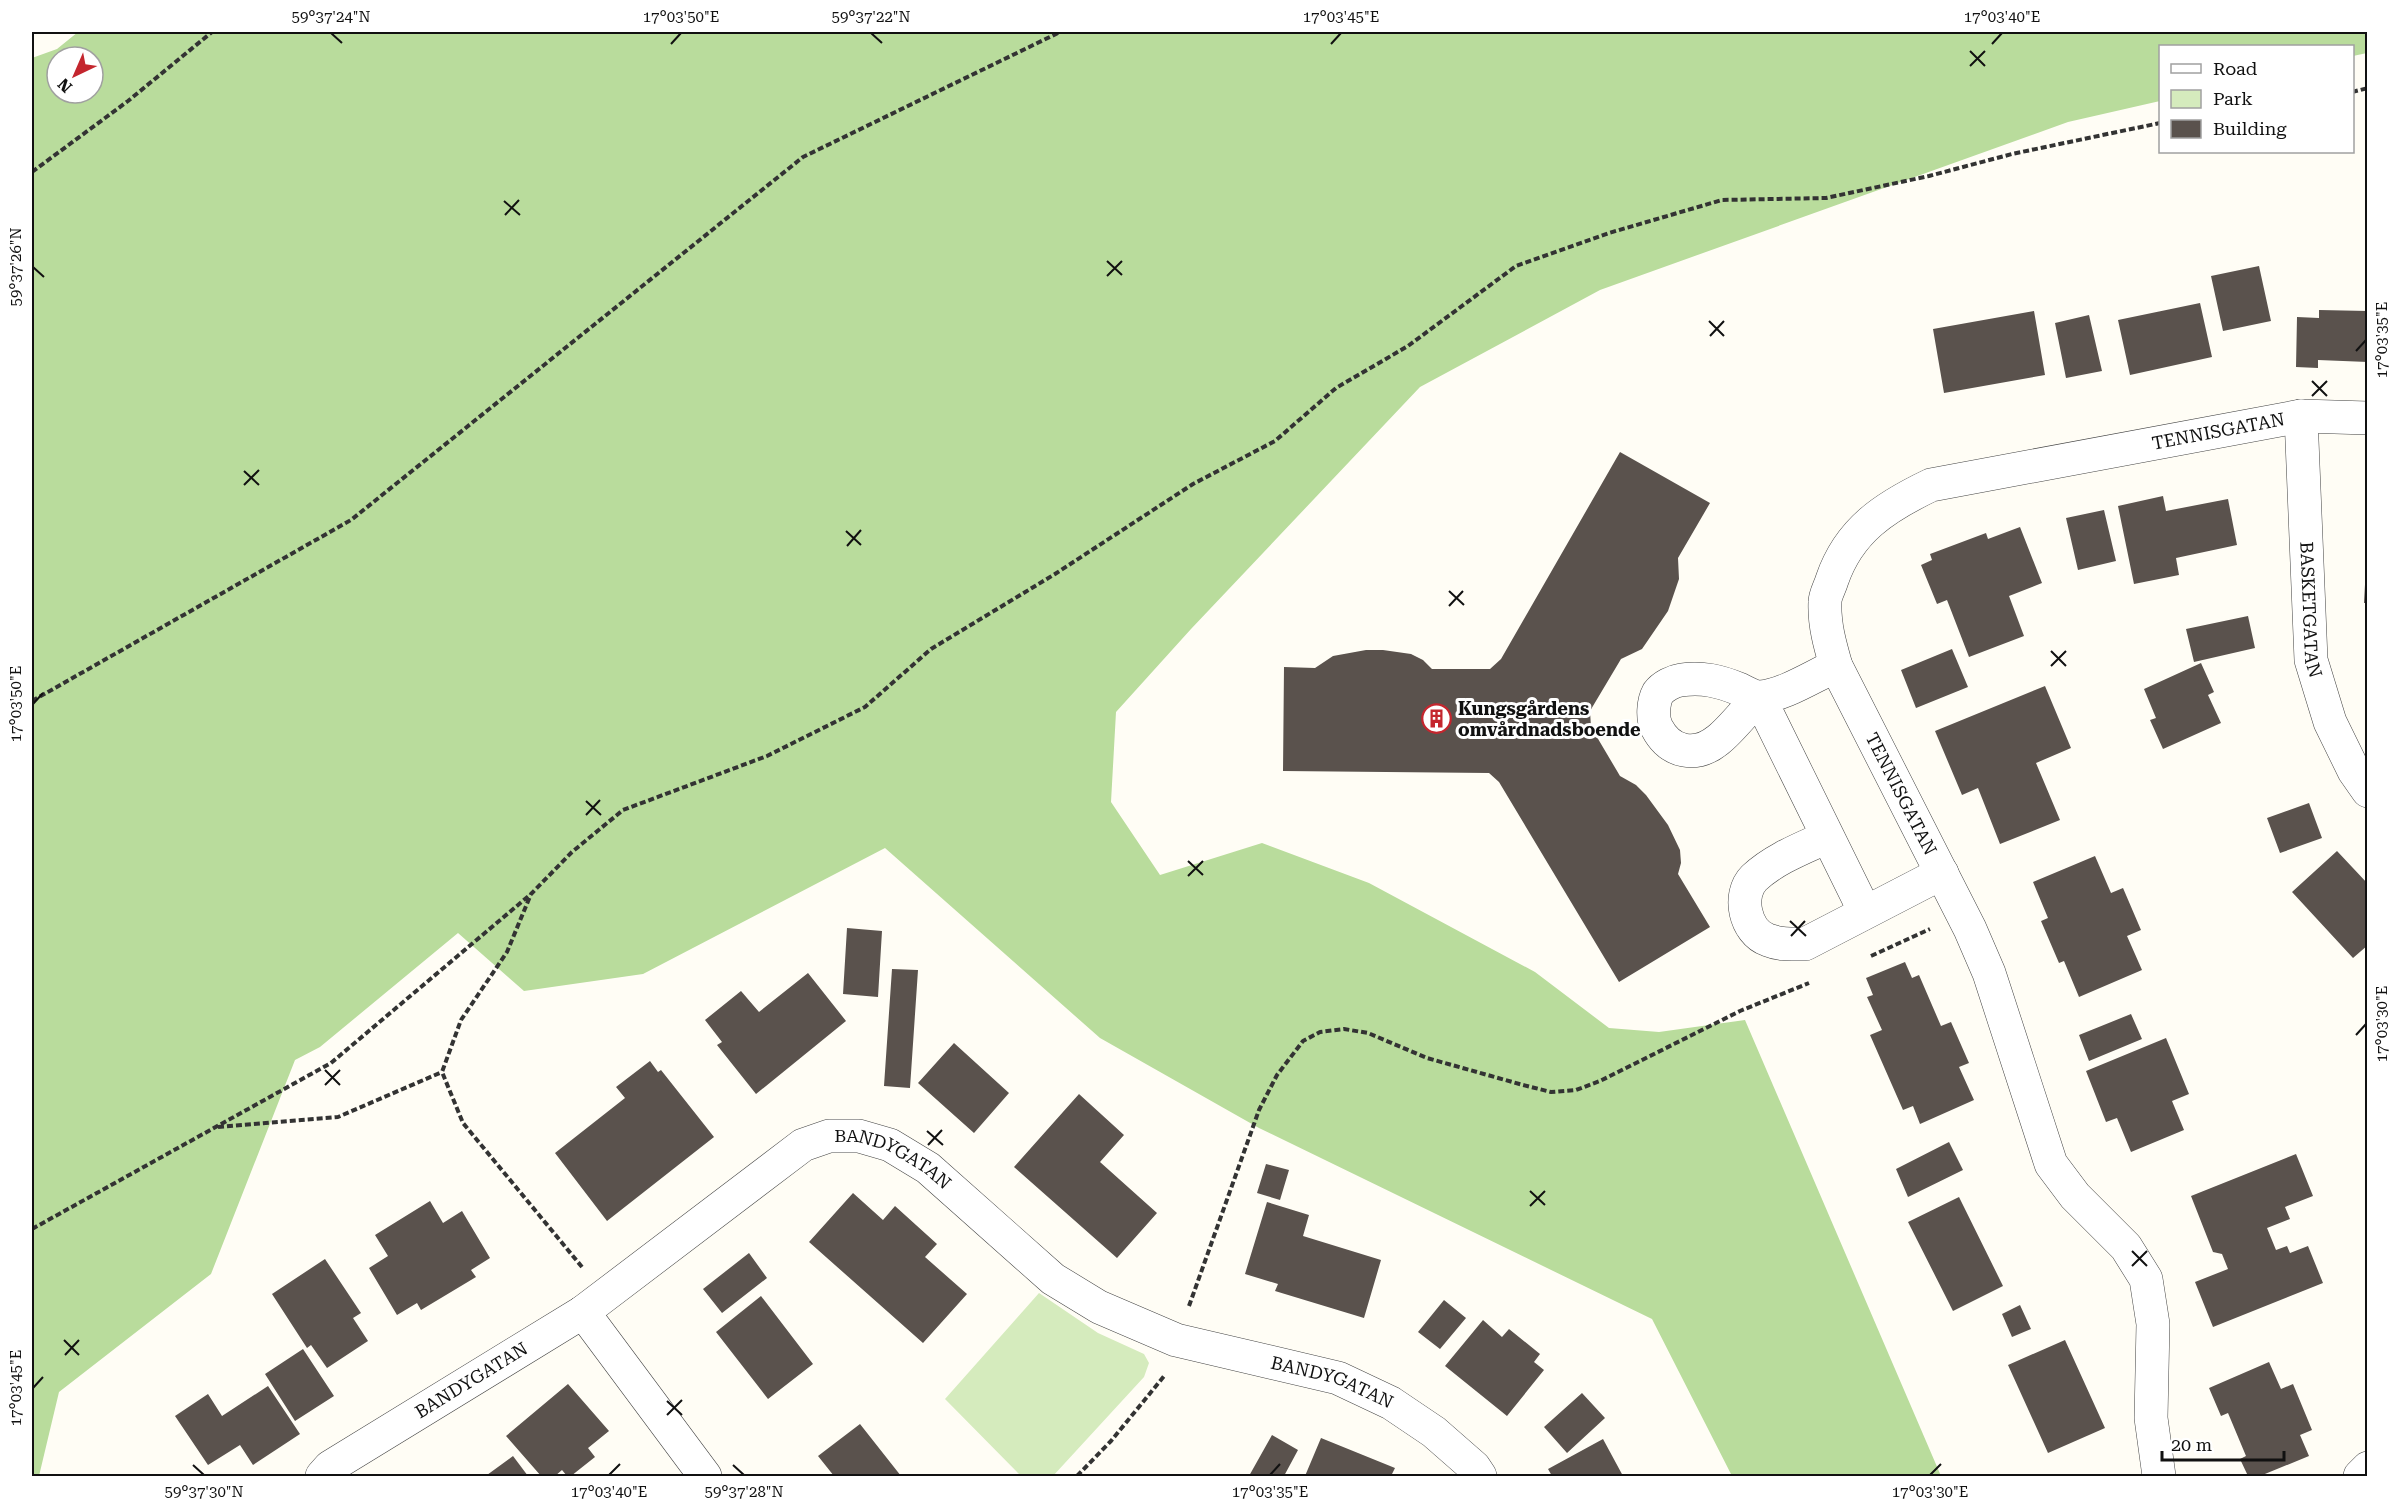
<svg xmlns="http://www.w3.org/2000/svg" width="2399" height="1508" viewBox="0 0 2399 1508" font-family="'Roboto Serif',serif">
<rect width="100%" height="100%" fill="#fffdf5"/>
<path fill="#d5ebbd" d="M1039,1293L1098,1333L1144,1354L1149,1363L1144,1377L1053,1476H1021L945,1399Z"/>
<path fill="#b9dc9c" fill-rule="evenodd" d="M78,32H2367V53L2353,56L2352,46H2160V101L2068,122L1600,290L1420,387L1191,629L1116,712L1111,802L1160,875L1262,843L1369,883L1535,972L1609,1028L1659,1032L1745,1020L1941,1476H1732L1652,1319L1259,1128L1100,1038L885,848L643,974L524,991L458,933L320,1047L295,1060L211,1274L59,1392L39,1476H32V58L57,49ZM57,57H93V93H57Z"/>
<path fill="#5a524d" d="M2259,266L2271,321L2223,331L2211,276Z
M2200,303L2212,357L2130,375L2118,320Z
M2319,310L2368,311V362L2318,360V368L2296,367L2297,317L2319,318Z
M2034,311L2045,375L1944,393L1933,329Z
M2089,315L2102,371L2066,378L2055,323Z
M1620,452L1710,503L1678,558L1679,579L1668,611L1642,649L1621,659L1590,711L1591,727L1620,776L1636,785L1646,795L1668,825L1680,850L1681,863L1678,874L1710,927L1619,982L1499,782L1489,773L1283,771L1284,667L1315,668L1333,656L1366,650H1383L1411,654L1423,660L1432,669H1490L1501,659Z
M2163,496L2166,511L2228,499L2237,545L2176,558L2179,575L2134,584L2118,506Z
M2104,510L2116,561L2078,570L2066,518Z
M2020,527L2042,583L2009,596L2024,636L1969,657L1947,600L1937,604L1921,565L1932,560L1930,554L1986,533L1988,539Z
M2366,566H2368V603H2364Z
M2248,616L2255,648L2194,662L2186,629Z
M1952,649L1968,687L1916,708L1901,670Z
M2201,663L2214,692L2208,695L2221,723L2163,749L2150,720L2156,718L2144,689Z
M2045,686L2071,748L2036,763L2060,820L2000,844L1978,788L1962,795L1935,731Z
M2309,803L2322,838L2280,853L2267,818Z
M2337,851L2368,884V945L2353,958L2292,892Z
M2095,856L2111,893L2123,888L2141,930L2127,936L2142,970L2079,997L2064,961L2059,963L2041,921L2048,918L2033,882Z
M847,928L882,931L878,997L843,994Z
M1905,962L1912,978L1919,975L1941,1026L1951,1022L1969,1063L1959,1067L1974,1100L1920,1124L1913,1106L1903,1110L1870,1035L1882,1030L1867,997L1873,995L1866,978Z
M892,969L918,970L910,1088L884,1086Z
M808,973L846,1021L756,1094L717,1045L722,1042L705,1020L741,991L759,1012Z
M2131,1014L2142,1039L2089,1061L2079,1035Z
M2166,1038L2189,1094L2172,1101L2184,1130L2131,1152L2117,1118L2106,1122L2086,1071Z
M954,1043L1009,1093L974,1133L918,1083Z
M650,1061L658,1072L661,1070L714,1137L607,1221L555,1153L625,1098L616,1087Z
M1079,1094L1124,1135L1100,1162L1157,1213L1117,1258L1014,1167Z
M1949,1142L1963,1170L1908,1197L1896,1169Z
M2296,1154L2313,1196L2285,1207L2290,1219L2267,1228L2276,1250L2287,1246L2290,1253L2308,1246L2323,1283L2213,1327L2195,1282L2228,1269L2222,1254L2213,1252L2191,1196Z
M1266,1164L1289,1170L1280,1200L1257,1193Z
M853,1193L883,1220L895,1206L937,1244L925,1257L967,1294L923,1343L809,1242Z
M1959,1197L2003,1286L1953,1311L1908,1222Z
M430,1201L443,1223L462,1211L490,1258L471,1270L476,1277L421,1310L417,1303L397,1315L369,1268L388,1256L375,1235Z
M1267,1202L1309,1215L1303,1236L1381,1260L1364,1318L1275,1291L1278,1284L1245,1274Z
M749,1253L767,1278L722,1313L703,1289Z
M325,1259L361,1313L353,1318L368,1341L327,1368L311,1345L307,1348L272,1294Z
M761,1296L813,1364L768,1399L716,1332Z
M1444,1300L1466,1318L1440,1349L1418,1332Z
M2020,1305L2031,1329L2012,1337L2002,1314Z
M1483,1320L1502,1337L1509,1329L1540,1354L1534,1362L1544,1370L1507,1416L1445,1366Z
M2065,1340L2105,1428L2048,1453L2008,1365Z
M303,1349L334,1396L295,1421L265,1374Z
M2269,1362L2281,1389L2293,1384L2312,1430L2300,1435L2309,1456L2260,1476H2248L2240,1459L2246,1456L2228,1413L2221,1416L2209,1388Z
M568,1384L609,1431L588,1448L595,1457L571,1476H567L562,1470L555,1476H541L506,1436Z
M268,1386L300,1434L253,1465L240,1445L208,1465L175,1416L208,1394L222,1416Z
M1582,1393L1605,1418L1567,1453L1544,1427Z
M860,1424L901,1476H834L818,1456Z
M1272,1435L1298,1450L1284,1476H1249Z
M1321,1438L1395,1468L1391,1476H1305Z
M1603,1439L1623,1476H1552L1548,1469Z
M513,1456L528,1476H489L487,1475Z"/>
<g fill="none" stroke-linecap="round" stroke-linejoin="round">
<defs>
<g id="minor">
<path id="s1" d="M2301,416L2311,660L2330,722L2354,771L2368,791"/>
<path d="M1836,666C1815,675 1783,696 1760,697C1754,697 1745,692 1739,689C1719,681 1703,677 1681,680C1674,681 1663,686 1658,693C1653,702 1652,719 1657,728C1670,753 1696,758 1718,740C1731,730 1746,710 1759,697L1865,912"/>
<path d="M1827,837C1803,848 1774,859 1754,878C1737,895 1745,932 1768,940C1780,945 1792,944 1805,944L1942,873"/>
<path d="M583,1312L705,1476"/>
<path id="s2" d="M322,1476L330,1467L583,1312L803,1145L829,1136H859L890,1145L928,1168L1053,1279L1099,1307L1176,1340L1338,1378L1391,1403L1434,1432L1474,1467L1480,1476"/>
<path id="s3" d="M2159,1476L2151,1418L2153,1324L2146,1279L2126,1247L2075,1196L2051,1164L1989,973L1970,929L1836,666C1830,645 1824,624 1825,602C1825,595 1830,587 1832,580C1849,530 1885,507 1931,485L2301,416L2368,418"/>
<path d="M2360,1476L2368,1468"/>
</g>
</defs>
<use href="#minor" stroke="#444" stroke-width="34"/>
<path stroke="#333" stroke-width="4" stroke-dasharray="6 3" stroke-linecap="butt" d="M2352,92L2368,88
M32,172L128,101L212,32
M32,701L351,520L803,157L1060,32
M1871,956L1930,929
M218,1127L338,1117L442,1072
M32,1229L331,1063L531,894
M582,1267L463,1123L442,1072L461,1020L507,952L531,894L572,852L623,810L767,756L865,707L931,649L1055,574L1193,484L1275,441L1336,388L1408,346L1516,266L1609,233L1722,200L1826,198L1929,176L2012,154L2160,123
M1189,1306L1259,1110L1277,1075L1303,1041L1320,1032L1344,1029L1368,1033L1427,1058L1523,1085L1551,1092L1576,1090L1600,1081L1740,1011L1809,983
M1077,1476L1111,1441L1165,1375"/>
<use href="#minor" stroke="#fff" stroke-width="33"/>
</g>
<path fill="none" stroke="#111" stroke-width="2" d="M331,33L342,43M871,33L882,43M671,44L681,33M1331,44L1341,33M1992,44L2002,33M1970,51L1985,66M1970,66L1985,51M504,201L520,215M505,215L519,200M1107,261L1122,275M33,267L44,277M1107,276L1122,261M1709,321L1724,336M1710,336L1724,321M2356,351L2366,340M2312,381L2327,396M2312,396L2327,381M244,471L259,485M244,485L259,470M846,531L861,545M847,546L861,530M1449,591L1464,605M1449,606L1463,591M2051,651L2066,666M2051,666L2066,651M33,704L43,693M586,801L601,815M586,815L600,800M1188,861L1203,875M1188,876L1203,861M1790,921L1806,936M1791,936L1805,921M2356,1035L2366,1024M325,1070L340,1085M325,1085L340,1070M927,1131L943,1145M928,1145L942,1130M1530,1191L1545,1205M1530,1206L1545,1191M2132,1251L2147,1266M2132,1266L2147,1251M64,1340L79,1355M65,1355L79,1340M33,1388L43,1377M667,1401L682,1415M667,1415L682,1400M193,1465L204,1475M733,1465L744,1475M609,1475L620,1464M1270,1475L1280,1464M1930,1475L1941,1464"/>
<defs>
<symbol id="building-ring" viewBox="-11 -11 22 22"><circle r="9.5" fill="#fff" stroke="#c4262e" stroke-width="1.5"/><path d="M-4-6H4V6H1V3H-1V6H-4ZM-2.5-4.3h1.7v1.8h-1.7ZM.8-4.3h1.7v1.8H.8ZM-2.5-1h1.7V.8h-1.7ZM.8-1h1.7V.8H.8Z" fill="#c4262e"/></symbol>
</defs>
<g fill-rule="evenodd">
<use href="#building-ring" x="1420" y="702" width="33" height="33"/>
</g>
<g text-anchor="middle" stroke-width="6" stroke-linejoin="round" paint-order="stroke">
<g font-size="18" fill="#111" stroke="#fff">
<text dy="6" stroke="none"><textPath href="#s3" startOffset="1414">TENNISGATAN</textPath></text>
<text dy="6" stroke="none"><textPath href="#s1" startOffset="194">BASKETGATAN</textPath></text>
<text transform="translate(1901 794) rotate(63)" y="6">TENNISGATAN</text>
<text dy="6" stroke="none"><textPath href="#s2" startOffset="682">BANDYGATAN</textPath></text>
<text dy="6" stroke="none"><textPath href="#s2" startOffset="178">BANDYGATAN</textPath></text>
<text dy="6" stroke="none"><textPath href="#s2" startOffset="1186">BANDYGATAN</textPath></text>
</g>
<g font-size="18" font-weight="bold" fill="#111" stroke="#fff" text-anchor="start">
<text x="1458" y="715">Kungsgårdens<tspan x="1458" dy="21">omvårdnadsboende</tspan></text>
</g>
</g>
<rect width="2399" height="1508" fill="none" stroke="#ffffff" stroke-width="66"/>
<rect x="2159" y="45" width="195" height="108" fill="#ffffff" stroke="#a0a0a0" stroke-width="1.5"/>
<rect x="2171" y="64" width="30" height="9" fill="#ffffff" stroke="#a0a0a0" stroke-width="1.5"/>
<text x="2213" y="75" font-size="18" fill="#111111">Road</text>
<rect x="2171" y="90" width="30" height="18" fill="#d5ebbd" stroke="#a0a0a0" stroke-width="1.5"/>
<text x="2213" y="105" font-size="18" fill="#111111">Park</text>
<rect x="2171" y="120" width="30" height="18" fill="#5a524d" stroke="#a0a0a0" stroke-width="1.5"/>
<text x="2213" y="135" font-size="18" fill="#111111">Building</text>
<g transform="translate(75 75) rotate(224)"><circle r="28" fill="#ffffff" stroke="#a0a0a0" stroke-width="1.5"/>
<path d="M0-4.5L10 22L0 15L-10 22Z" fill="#c4262e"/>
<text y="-9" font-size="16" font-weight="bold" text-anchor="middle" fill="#111111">N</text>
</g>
<path d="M2162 1451v9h122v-9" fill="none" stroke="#111111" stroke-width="3"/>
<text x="2171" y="1451" font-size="18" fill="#111111" stroke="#ffffff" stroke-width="4.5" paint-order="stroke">20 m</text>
<rect x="33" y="33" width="2333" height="1442" fill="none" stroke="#111" stroke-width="2"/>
<g font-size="15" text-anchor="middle" fill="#111">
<text x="331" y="22">59°37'24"N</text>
<text x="681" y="22">17°03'50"E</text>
<text x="871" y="22">59°37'22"N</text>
<text x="1341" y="22">17°03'45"E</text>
<text x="2002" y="22">17°03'40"E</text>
<text transform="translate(16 267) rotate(-90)" y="5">59°37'26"N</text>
<text transform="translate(2382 340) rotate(-90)" y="5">17°03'35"E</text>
<text transform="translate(16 704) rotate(-90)" y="5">17°03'50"E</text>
<text transform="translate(2382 1024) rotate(-90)" y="5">17°03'30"E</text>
<text transform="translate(16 1388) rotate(-90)" y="5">17°03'45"E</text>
<text x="204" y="1497">59°37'30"N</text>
<text x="609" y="1497">17°03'40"E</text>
<text x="744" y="1497">59°37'28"N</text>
<text x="1270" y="1497">17°03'35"E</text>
<text x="1930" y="1497">17°03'30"E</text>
</g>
</svg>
